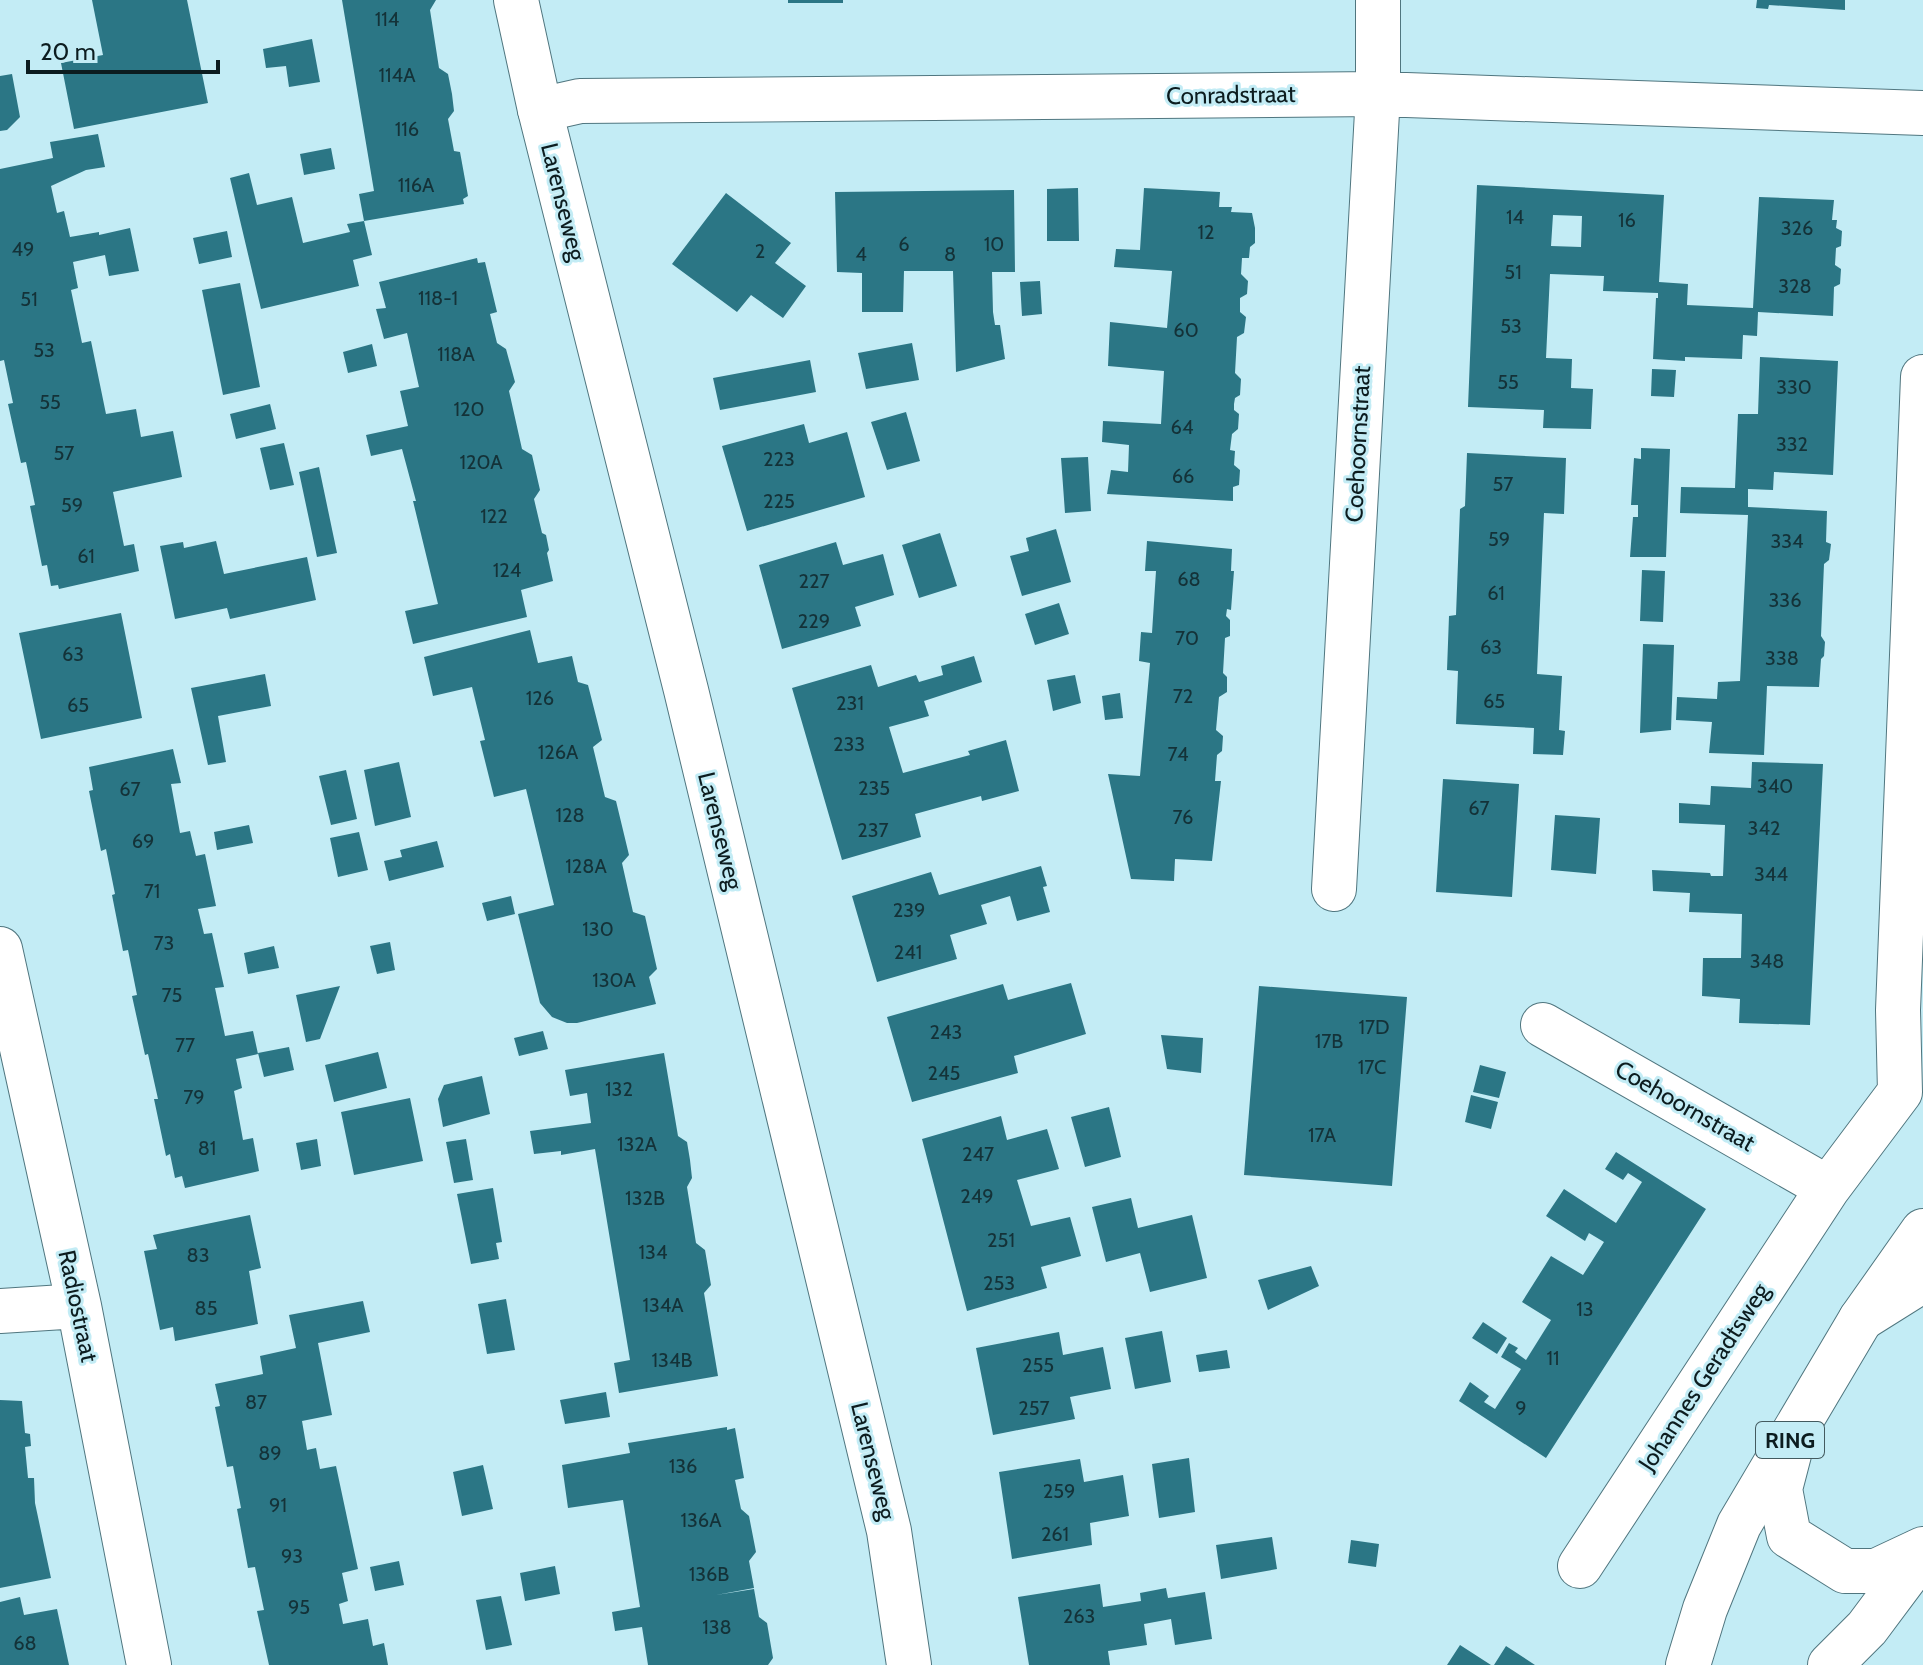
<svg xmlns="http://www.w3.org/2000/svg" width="1923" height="1665" viewBox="0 0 1923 1665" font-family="Cabin,sans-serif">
<rect width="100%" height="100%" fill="#c3ecf5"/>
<path fill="#2b7685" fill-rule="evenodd" d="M92,0H187L208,103L74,129L61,63L103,55Z
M342,0H436L430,10L439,68L448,74L452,94L454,111L448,119L454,151L460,152L468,196L463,199L464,204L364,221L359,194L374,191Z
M788,0H843V3H788Z
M1757,0H1845V10L1769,5L1768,9L1756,8Z
M312,39L320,82L289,87L286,66L266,68L263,49Z
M12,74L20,117L7,130L0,131V76Z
M98,134L105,167L86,170L51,186L57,213L64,211L70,237L99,232V235L130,228L139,271L109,276L105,255L73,262L78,288L71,290L82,343L91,341L106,414L136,409L141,437L173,431L182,477L113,492L124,546L134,544L139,571L59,589L58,585L51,586L47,565L42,566L30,506L35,505L26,462L21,463L8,404L13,403L4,360L0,361V169L53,158L50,142Z
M331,148L335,169L304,175L300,154Z
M249,173L257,205L292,197L303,243L350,232L347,224L364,221L372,255L353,260L359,286L261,309L230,178Z
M1477,185L1664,195L1659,282L1688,284L1687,305L1753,308L1759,197L1834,200L1832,220H1837L1836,228L1842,231L1841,246L1836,248L1835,265L1841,269L1840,284L1834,287L1833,316L1758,312L1757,336L1743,335L1742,359L1685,357V361L1653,359L1656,298H1658V293L1603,291L1604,276L1550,274L1546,358L1572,359L1571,388L1593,389L1591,429L1543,428L1544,410L1468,407ZM1553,215L1582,216L1581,247L1551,246Z
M1078,188L1079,241H1047V189Z
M1144,188L1220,192L1219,207H1232L1231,212L1252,213L1255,228V243L1250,247L1249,258H1242L1241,274L1248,281L1247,294L1240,298V312L1246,317L1244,333L1237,337L1235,373L1241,379L1240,395L1235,398L1234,404V410L1239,414L1238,429L1232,434L1230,450L1235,451L1234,465L1240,470L1239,485L1233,487V501L1107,494L1111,470L1128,472L1129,445L1102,442L1103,421L1161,424L1164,371L1108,366L1110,322L1167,328L1172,271L1114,267L1116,249L1140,250Z
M1014,190L1015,272H992L993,312L995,325H1000L1005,359L956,372L953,271H904L903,312H862V273L837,272L835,192Z
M726,193L791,243L775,263L806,286L783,318L751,295L737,312L672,264Z
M227,231L232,257L199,264L193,238Z
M477,258L478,263L485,262L497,312L490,314L497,343L506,349L515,382L509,391L522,449L532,455L540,490L534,499L542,533L546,535L549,550L547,553L553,581L521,590L527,617L413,644L405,611L438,604L413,501H416L402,449L371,456L366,435L408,426L400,391L419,387L407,333L384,339L376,309L386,308L379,282Z
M1040,281L1042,314L1022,316L1020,282Z
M240,283L260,387L223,395L202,290Z
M912,343L919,380L866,389L858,353Z
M372,344L377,366L348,373L343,352Z
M1760,357L1838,361L1833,475L1774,472L1773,490L1748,489V507L1827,511L1826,542L1831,544L1829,560L1824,564L1821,636L1825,642L1824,656L1821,659L1819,687L1767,686L1764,755L1709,753L1712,722L1676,720L1677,697L1717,699L1718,682L1740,681L1748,515L1680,513L1681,487L1735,488L1738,414H1758Z
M810,360L816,392L720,410L713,378Z
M1652,369L1676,370L1674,397L1651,396Z
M270,404L276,429L236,439L230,414Z
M906,412L920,461L887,470L871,422Z
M804,424L809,443L847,432L865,497L747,531L722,446Z
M284,443L294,485L270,490L260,448Z
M1641,448L1670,449L1666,557H1630L1633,517H1638V505H1631L1634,458L1641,459Z
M1467,453L1566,458L1564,514L1544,513L1537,674L1562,676L1559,730L1565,731L1563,755L1533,754L1534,728L1456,724L1458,671L1447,670L1449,616L1456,615L1460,509L1465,506Z
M1088,457L1091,511L1065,513L1061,458Z
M319,467L337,553L317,557L299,472Z
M1056,529L1071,582L1022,596L1010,556L1029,551L1026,538Z
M940,533L957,586L919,598L902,545Z
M216,541L224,574L307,557L316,600L230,619L227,608L175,619L160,546L183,542L184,548Z
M1147,541L1232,549L1231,571H1234L1231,610L1227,609L1226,616L1230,620V636L1225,638L1223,673L1227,677V692L1219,697L1216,730L1223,736L1222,751L1217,755L1215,781H1221L1212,861L1175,859L1174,881L1131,879L1108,774L1140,776L1150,663L1139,661L1141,632L1152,633L1156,571H1145Z
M836,542L843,565L883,554L894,595L855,607L861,626L782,649L759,565Z
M1642,570L1665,571L1663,622L1640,621Z
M1059,603L1069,634L1035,645L1025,614Z
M121,613L142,718L41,739L19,633Z
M530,630L538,663L572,656L578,682L588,685L602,740L593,747L605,797L616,801L629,855L622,863L633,912L645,916L657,969L649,977L656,1004L577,1023H567L552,1017L540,1003L518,914L554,905L526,789L494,797L480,741L485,740L472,687L433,696L424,657Z
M1643,644L1674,645L1671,730L1640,733Z
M974,656L982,682L924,701L929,716L889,727L903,773L970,755L968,751L1006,740L1019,791L982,801L981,796L915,814L921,837L842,860L792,688L871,665L878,687L916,675L919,682L943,675L941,666Z
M265,674L271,706L218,716L226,762L208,765L191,688Z
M1075,675L1081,703L1053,711L1047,680Z
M1120,693L1123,718L1105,720L1102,696Z
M173,749L181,783L171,784L180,833L190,831L196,856L205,854L216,906L198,909L204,934L212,933L224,987L215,988L225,1036L253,1031L258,1054L236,1059L242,1088L234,1091L243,1140L253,1138L259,1171L185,1188L182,1176L175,1178L170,1154L166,1156L154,1099H158L148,1054L145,1055L132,996L137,995L128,950L123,951L112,895L115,894L106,849L101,851L89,791L93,790L89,767Z
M399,762L411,817L375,826L364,770Z
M1752,762L1823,764L1810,1025L1739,1023L1740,999L1702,996L1703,958H1741L1742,914L1689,912L1690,893L1653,891L1652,870L1710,873L1711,876H1723L1725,825L1679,823V803L1710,805L1711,786L1751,788Z
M346,770L357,819L331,825L319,776Z
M1443,779L1519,784L1512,897L1436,892Z
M1555,815L1600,818L1596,874L1551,870Z
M249,825L253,843L217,850L214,832Z
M359,832L368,870L338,877L330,838Z
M437,841L444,867L389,881L384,861L402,857L400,850Z
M1041,866L1047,886L1043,887L1050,912L1017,921L1010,896L981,905L987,924L950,935L957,959L877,982L852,896L931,872L939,895Z
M511,896L515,914L487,921L482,903Z
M390,942L395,970L377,974L370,946Z
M274,946L279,968L248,974L244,953Z
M1071,983L1086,1034L1014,1056L1018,1073L912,1102L887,1017L1003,984L1008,1000Z
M340,986L320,1039L306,1042L296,995Z
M1259,986L1407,997L1392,1186L1244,1175Z
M543,1031L548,1049L519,1056L514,1038Z
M1161,1035L1203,1038L1201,1073L1167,1069Z
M289,1047L294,1070L264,1077L258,1053Z
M378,1052L387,1088L334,1102L325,1065Z
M664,1053L678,1136L687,1142L690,1160L692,1178L687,1187L696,1243L705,1250L711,1285L704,1293L718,1376L619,1393L614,1363L630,1360L595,1149L561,1155V1151L534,1154L530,1131L591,1123L587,1093L570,1096L565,1070Z
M1480,1065L1506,1072L1499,1098L1473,1092Z
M482,1076L490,1114L443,1127L438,1099L444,1085Z
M1471,1095L1498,1102L1491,1129L1465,1122Z
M410,1098L423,1161L354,1175L341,1112Z
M1109,1107L1121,1157L1085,1167L1071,1117Z
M1001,1116L1007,1140L1047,1129L1059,1169L1017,1180L1031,1226L1070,1217L1081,1256L1041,1267L1047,1288L967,1311L922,1139Z
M317,1139L321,1166L301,1170L296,1143Z
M466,1139L473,1180L454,1183L446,1142Z
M1616,1152L1706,1209L1546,1458L1459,1401L1470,1382L1489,1396L1484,1402L1495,1409L1521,1369L1501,1357L1509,1343L1518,1348L1515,1352L1526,1360L1551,1320L1522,1302L1551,1256L1583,1275L1604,1242L1589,1233L1585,1241L1546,1216L1564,1189L1616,1223L1642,1182L1628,1173L1623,1180L1605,1169Z
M493,1188L502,1242L496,1243L499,1259L471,1264L457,1194Z
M1131,1198L1138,1228L1192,1215L1207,1278L1150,1292L1140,1253L1106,1262L1092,1207Z
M250,1215L261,1268L249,1271L258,1324L175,1341L173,1327L160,1330L144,1251L157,1249L153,1235Z
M1311,1266L1319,1286L1268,1310L1258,1280Z
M506,1299L515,1350L487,1354L478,1304Z
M363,1301L370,1332L318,1343L332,1415L302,1421L307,1450L316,1448L320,1469L336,1466L358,1569L342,1573L348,1601L339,1604L343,1624L368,1619L373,1646L384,1643L388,1665H269L257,1611L264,1610L255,1567L248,1568L237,1509L241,1508L233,1466L227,1467L215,1407L220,1406L215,1384L263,1374L260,1356L296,1348L289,1315Z
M1483,1322L1507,1338L1497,1354L1472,1338Z
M1162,1331L1171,1382L1135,1389L1125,1338Z
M1059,1332L1063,1355L1103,1347L1111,1389L1070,1397L1075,1419L993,1435L976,1348Z
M1227,1350L1230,1368L1199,1372L1196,1355Z
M606,1392L610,1417L565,1424L560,1400Z
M0,1400L22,1401L25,1433L30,1434L31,1446L25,1447L28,1478H34L35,1503L51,1578L0,1588Z
M727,1427V1430L735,1428L744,1478L735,1480L741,1509L749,1516L756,1552L749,1561L754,1588L716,1595L754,1589L759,1617L767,1623L773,1658L768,1665H648L642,1627L615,1631L612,1612L640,1607L623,1500L568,1508L562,1465L630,1453L628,1443Z
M1189,1458L1195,1512L1159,1518L1152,1464Z
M1080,1459L1084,1482L1123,1475L1129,1516L1090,1523L1092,1545L1012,1559L999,1472Z
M483,1465L493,1509L462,1516L453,1472Z
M1272,1537L1277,1569L1221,1579L1216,1545Z
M1351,1540L1379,1544L1376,1567L1348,1563Z
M399,1561L404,1585L375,1591L370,1567Z
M555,1566L560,1594L525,1601L520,1573Z
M1100,1584L1103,1607L1141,1601L1140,1593L1166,1588L1168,1598L1205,1592L1212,1639L1175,1645L1171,1619L1144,1624L1147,1645L1108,1651L1110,1665H1029L1018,1597Z
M501,1596L512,1645L486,1650L476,1600Z
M20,1597L24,1615L57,1609L69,1665H0V1602Z
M1460,1645L1491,1665H1447Z
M1506,1646L1535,1665H1494Z"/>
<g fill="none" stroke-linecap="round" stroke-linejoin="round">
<defs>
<path id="minor" d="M540,110L580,101L1378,94L1923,113
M1334,889L1378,94V0
M0,949L79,1306L149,1665
M1543,1025L1828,1188
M0,1311L79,1306
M1861,1319L1923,1280
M1793,1439L1780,1489L1789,1536L1845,1571H1876L1923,1549
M1580,1566L1828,1188L1900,1092L1898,1010L1923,377"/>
<path id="tertiary" d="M516,0L540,110L686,690L889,1531L909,1665"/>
<path id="primary" d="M1688,1665L1705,1609L1739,1525L1861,1319L1923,1231
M1830,1665L1867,1628L1923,1553"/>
</defs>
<use href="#minor" stroke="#50767f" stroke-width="46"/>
<use href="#tertiary" stroke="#50767f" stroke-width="46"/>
<use href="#primary" stroke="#50767f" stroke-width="46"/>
<use href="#minor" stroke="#fff" stroke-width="44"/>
<use href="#tertiary" stroke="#fff" stroke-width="44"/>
<use href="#primary" stroke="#fff" stroke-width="44"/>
</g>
<g text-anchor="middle" stroke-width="6" stroke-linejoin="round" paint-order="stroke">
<g font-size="20" fill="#143238">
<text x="387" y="26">114</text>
<text x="397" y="82">114A</text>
<text x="407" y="136">116</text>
<text x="416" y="192">116A</text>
<text x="1515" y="224">14</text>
<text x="1627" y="227">16</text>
<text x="1797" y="235">326</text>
<text x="1206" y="239">12</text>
<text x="904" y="251">6</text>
<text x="994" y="251">10</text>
<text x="23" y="256">49</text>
<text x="760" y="258">2</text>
<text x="861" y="261">4</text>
<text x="950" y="261">8</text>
<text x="1513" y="279">51</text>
<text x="1795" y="293">328</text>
<text x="438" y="305">118-1</text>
<text x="29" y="306">51</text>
<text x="1511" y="333">53</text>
<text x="1186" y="337">60</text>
<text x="44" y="357">53</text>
<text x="456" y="361">118A</text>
<text x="1508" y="389">55</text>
<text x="1794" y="394">330</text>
<text x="50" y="409">55</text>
<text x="469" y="416">120</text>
<text x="1182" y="434">64</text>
<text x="1792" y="451">332</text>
<text x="64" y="460">57</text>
<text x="779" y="466">223</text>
<text x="481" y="469">120A</text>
<text x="1183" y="483">66</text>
<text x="1503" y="491">57</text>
<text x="779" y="508">225</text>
<text x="72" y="512">59</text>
<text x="494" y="523">122</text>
<text x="1499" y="546">59</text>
<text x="1787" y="548">334</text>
<text x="86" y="563">61</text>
<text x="507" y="577">124</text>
<text x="1189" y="586">68</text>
<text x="814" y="588">227</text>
<text x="1496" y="600">61</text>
<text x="1785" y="607">336</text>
<text x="814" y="628">229</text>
<text x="1187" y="645">70</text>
<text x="1491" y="654">63</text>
<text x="73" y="661">63</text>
<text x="1782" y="665">338</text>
<text x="1183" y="703">72</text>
<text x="540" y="705">126</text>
<text x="1494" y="708">65</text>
<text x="850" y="710">231</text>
<text x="78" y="712">65</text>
<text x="849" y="751">233</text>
<text x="558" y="759">126A</text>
<text x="1178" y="761">74</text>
<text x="1775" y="793">340</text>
<text x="874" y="795">235</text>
<text x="130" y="796">67</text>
<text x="1479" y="815">67</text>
<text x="570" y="822">128</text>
<text x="1183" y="824">76</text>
<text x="1764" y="835">342</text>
<text x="873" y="837">237</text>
<text x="143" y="848">69</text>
<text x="586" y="873">128A</text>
<text x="1771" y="881">344</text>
<text x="152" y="898">71</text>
<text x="909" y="917">239</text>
<text x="598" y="936">130</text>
<text x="164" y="950">73</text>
<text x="908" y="959">241</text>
<text x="1767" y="968">348</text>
<text x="614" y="987">130A</text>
<text x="172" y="1002">75</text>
<text x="1374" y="1034">17D</text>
<text x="946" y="1039">243</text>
<text x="1329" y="1048">17B</text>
<text x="185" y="1052">77</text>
<text x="1372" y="1074">17C</text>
<text x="944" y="1080">245</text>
<text x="619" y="1096">132</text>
<text x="194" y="1104">79</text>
<text x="1322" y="1142">17A</text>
<text x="637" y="1151">132A</text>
<text x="207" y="1155">81</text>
<text x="978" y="1161">247</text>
<text x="977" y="1203">249</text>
<text x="645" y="1205">132B</text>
<text x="1001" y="1247">251</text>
<text x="653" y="1259">134</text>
<text x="198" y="1262">83</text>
<text x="999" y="1290">253</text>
<text x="663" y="1312">134A</text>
<text x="206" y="1315">85</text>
<text x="1585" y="1316">13</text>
<text x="1553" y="1365">11</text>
<text x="672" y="1367">134B</text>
<text x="1038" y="1372">255</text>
<text x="256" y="1409">87</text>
<text x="1034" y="1415">257</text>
<text x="1521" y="1415">9</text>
<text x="270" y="1460">89</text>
<text x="683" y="1473">136</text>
<text x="1059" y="1498">259</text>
<text x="278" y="1512">91</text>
<text x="701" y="1527">136A</text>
<text x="1055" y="1541">261</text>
<text x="292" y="1563">93</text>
<text x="709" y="1581">136B</text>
<text x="299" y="1614">95</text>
<text x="1079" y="1623">263</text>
<text x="717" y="1634">138</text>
<text x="25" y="1650">68</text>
</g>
<rect fill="#c3ecf5" stroke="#435a5f" stroke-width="2" x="1756" y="1422" width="68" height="36" rx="6"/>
<g font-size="22" font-weight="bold" fill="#0c1c1f">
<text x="1790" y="1448">RING</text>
</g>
<g font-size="24" fill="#0c1c1f" stroke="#c3ecf5">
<text transform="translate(1231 95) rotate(-1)" y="8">Conradstraat</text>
<text transform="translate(563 202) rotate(76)" y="8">Larenseweg</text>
<text transform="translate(1358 444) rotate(-87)" y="8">Coehoornstraat</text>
<text transform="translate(720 831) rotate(76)" y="8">Larenseweg</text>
<text transform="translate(1685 1106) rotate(30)" y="8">Coehoornstraat</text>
<text transform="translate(78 1306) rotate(78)" y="8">Radiostraat</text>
<text transform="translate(1704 1377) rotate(-57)" y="8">Johannes Geradtsweg</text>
<text transform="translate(873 1461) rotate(76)" y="8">Larenseweg</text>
</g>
</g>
<path d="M28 60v12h190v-12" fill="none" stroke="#0c1c1f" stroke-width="4"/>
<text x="40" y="60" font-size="24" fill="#0c1c1f" stroke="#c3ecf5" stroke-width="6" paint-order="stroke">20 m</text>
</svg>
